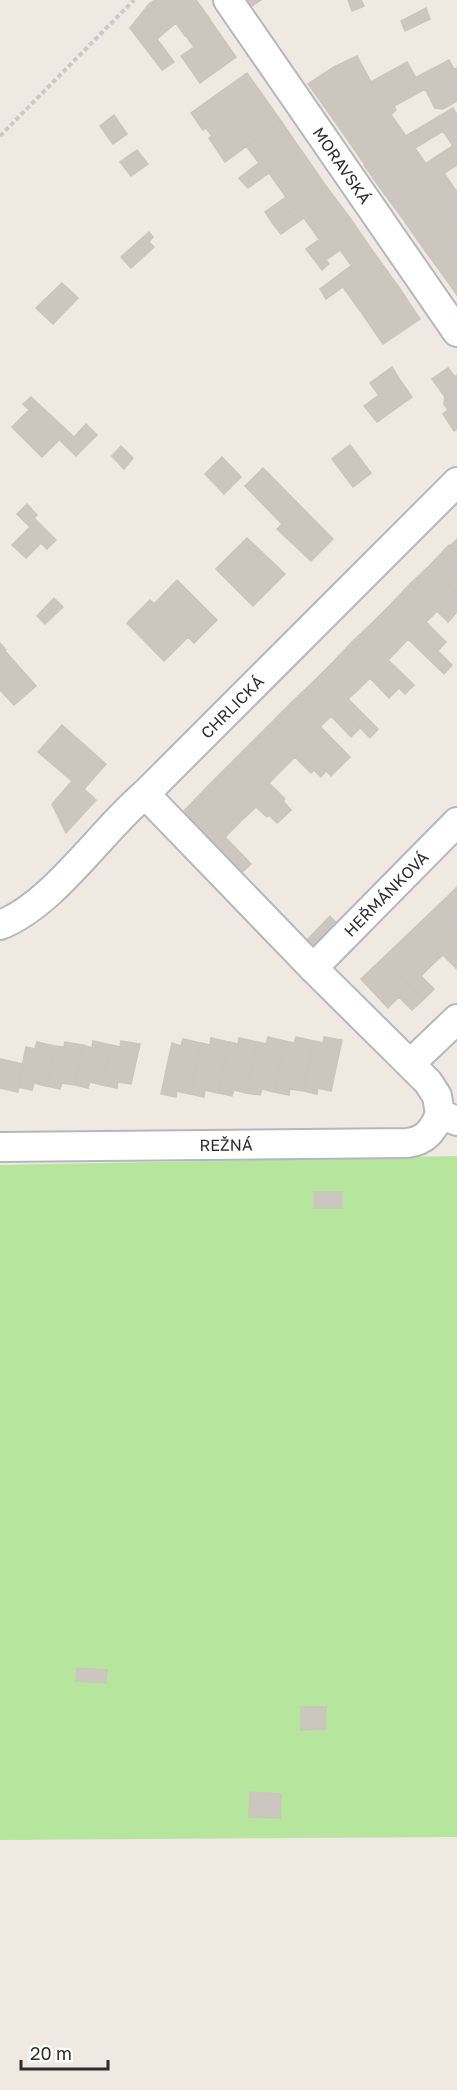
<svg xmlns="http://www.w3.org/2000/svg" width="457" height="2090" viewBox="0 0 457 2090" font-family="'Golos Text',sans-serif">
<rect width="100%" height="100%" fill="#efe9e1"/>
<path fill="#b6e59e" d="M457,1156V1837L0,1840V1165Z"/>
<path fill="#cbc7bf" stroke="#cbc5ba" stroke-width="1.5" d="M155,0H196L210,19L185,36L176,23L157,39L174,62L162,70L130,28L149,4Z
M248,0H261L252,6Z
M348,0H361L364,6L352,11Z
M426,8L430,19L405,31L401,21Z
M210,20L236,57L200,83L181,56L194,47L186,36Z
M357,56L371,82L407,62L416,78L366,104L365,102L336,123L308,84L334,67Z
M449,60L454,69L457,68V101L443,109L435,108L425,89L394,106L396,110L391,115L406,136L365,165L336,123L365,102L366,104Z
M247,73L281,121L225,162L209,138L212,136L206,128L203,130L191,113Z
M453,108L457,115V143L453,146L443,131L415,148L426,164L383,192L364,165L406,136Z
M114,115L127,134L113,144L100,126Z
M281,121L301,150L248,188L239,178L259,163L246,146Z
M457,143V165L444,173L452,185L403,219L383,192Z
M137,150L148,164L131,176L120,162Z
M301,150L326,186L273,224L265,212L286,197L269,173Z
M452,185L457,192V220L421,245L403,219Z
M326,186L350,218L319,239L304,218L281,234L273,224Z
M350,218L372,250L351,265L340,250L326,260L329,264L322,270L306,249Z
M457,220V269L445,278L421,245Z
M149,232L153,237L149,242L154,247L131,268L121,257Z
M372,250L398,286L361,312L343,287L326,299L320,289Z
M457,269V295L445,278Z
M62,283L78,298L53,324L36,308Z
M398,286L420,319L383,344L361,312Z
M392,367L400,380L379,396L370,383Z
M448,368L455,377L457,375V429L454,431L443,414L448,410L444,404L445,397L432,379Z
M400,380L412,397L377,422L364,406Z
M31,397L74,437L86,424L97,435L76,456L23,404Z
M29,410L59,440L42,457L12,427Z
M350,445L371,473L353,487L332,459Z
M121,446L133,458L124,469L112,456Z
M222,457L241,477L224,494L205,474Z
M263,468L333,539L311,561L277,529L282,524L245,486Z
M27,504L37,515L34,518L56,540L47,549L41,543L26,558L12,545L30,527L17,514Z
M247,538L285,574L253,606L216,569Z
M457,539V553L450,546Z
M449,545L457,553V593L430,565Z
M430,565L457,593V612L448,622L410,584Z
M177,580L217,620L194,643L154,604Z
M410,584L437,611L426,622L446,642L438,651L391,604Z
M54,598L63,607L45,624L37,616Z
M150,600L188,637L164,661L127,623Z
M391,604L452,665L444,674L408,639L398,650L372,623Z
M372,623L398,650L388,660L414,685L405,694L352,642Z
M352,642L399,688L389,698L370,678L359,689L333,662Z
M0,643L6,650L5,651L36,686L14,705L0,690Z
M333,662L359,689L348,699L378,729L370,738L314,681Z
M314,681L360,728L351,737L331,716L320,727L294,700Z
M294,700L350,757L331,776L275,719Z
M275,719L326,771L321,777L314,770L311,773L295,757L282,770L253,741Z
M62,725L106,764L84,789L96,800L66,833L52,804L72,781L38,752Z
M253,741L282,770L269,783L285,799L283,801L291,810L284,817L232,762Z
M232,762L284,817L277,823L269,815L267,817L256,807L240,822L207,787Z
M207,787L240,822L225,837L251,864L240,874L182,813Z
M457,887V903L449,895Z
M449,895L457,903V947L427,916Z
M330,916L340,927L315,953L305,942Z
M427,916L457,947L456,968L443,955L432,965L405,937Z
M405,937L432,965L421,976L434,989L423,1000L383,958Z
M383,958L423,1000L412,1010L399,997L388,1008L361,979Z
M268,1037L285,1041L274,1092L262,1089L260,1095L246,1093L257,1042L266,1044Z
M296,1037L314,1041L303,1091L290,1089L289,1095L274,1092L285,1041L294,1043Z
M324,1037L342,1040L331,1091L318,1088L317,1094L303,1091L314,1041L323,1043Z
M211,1038L229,1042L218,1093L205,1090L204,1097L190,1094L201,1043L210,1045Z
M239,1038L257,1042L246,1093L234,1090L232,1096L218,1093L229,1042L238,1044Z
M183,1039L201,1043L190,1094L177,1091L176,1097L161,1094L172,1043L181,1046Z
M93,1041L111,1045L102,1085L90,1082L88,1088L75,1085L83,1045L92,1048Z
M121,1041L140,1044L131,1084L118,1082L117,1088L102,1085L111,1045L120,1047Z
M37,1042L55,1046L46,1086L34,1083L32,1090L18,1087L26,1047L35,1049Z
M65,1042L83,1045L75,1085L62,1083L60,1089L46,1086L55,1046L64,1047Z
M0,1059L23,1064L18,1092L0,1088Z
M314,1192H342V1208H314Z
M77,1668L107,1670L106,1683L76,1681Z
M301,1707H326V1729L301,1730Z
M250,1792L281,1794L280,1818L249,1817Z"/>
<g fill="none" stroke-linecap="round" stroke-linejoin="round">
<defs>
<g id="minor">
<path id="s1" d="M228,0L457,332"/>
<path d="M145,794L313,968L428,1082L437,1096L440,1114L457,1121"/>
<path id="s2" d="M0,925C53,905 101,831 145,794L457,482"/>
<path id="s3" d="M313,968L457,822"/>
<path d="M410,1064L457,1019"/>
<path id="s4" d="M0,1147L407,1143C425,1141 433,1131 440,1114"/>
</g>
</defs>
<use href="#minor" stroke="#b4b7c1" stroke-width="32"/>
<path stroke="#c9c9c9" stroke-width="4" stroke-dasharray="4.5 3" stroke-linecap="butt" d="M0,136L134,0"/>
<use href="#minor" stroke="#fff" stroke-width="28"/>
</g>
<g text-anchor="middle" stroke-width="6" stroke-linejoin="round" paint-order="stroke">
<g font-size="16" fill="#2e2e2e" stroke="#fff">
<text dy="6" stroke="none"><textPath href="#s1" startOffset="201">MORAVSKÁ</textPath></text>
<text dy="6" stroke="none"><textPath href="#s2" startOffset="320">CHRLICKÁ</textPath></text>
<text dy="6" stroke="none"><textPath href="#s3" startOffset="104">HEŘMÁNKOVÁ</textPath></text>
<text dy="6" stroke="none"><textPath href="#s4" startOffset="226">REŽNÁ</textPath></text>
</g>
</g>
<path d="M21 2060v9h87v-9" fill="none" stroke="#2e2e2e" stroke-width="3"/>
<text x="30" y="2060" font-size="18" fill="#2e2e2e" stroke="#ffffff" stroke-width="4.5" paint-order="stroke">20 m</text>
</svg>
